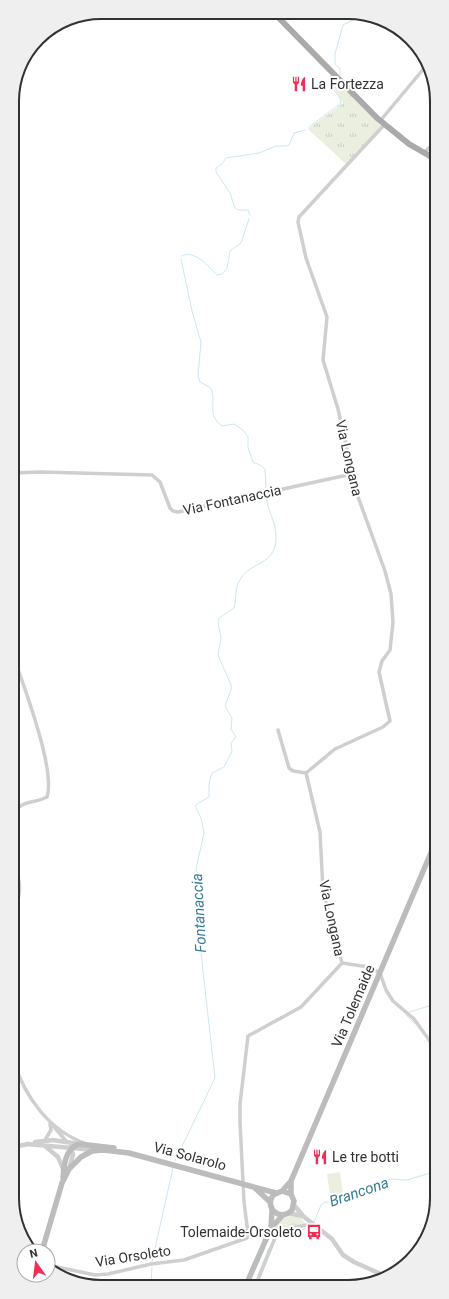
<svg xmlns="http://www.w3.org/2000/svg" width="449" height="1299" viewBox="0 0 449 1299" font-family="Roboto,sans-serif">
<defs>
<pattern id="grass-tufts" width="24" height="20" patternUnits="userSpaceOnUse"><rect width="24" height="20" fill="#eaefe0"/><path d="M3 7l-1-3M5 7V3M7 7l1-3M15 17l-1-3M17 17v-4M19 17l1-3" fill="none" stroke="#c9cdc1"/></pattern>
</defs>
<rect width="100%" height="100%" fill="#fff"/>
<path fill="url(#grass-tufts)" d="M337,81L381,126L346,164L308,129L343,103L334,88Z
M294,1215L302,1219L305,1224L273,1230L282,1218Z"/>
<path fill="#eaefe0" d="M340,1172L343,1193L330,1195L327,1174Z"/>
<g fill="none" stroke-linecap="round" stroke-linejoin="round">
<path stroke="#cce7f0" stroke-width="1" d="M340,75V69L335,64V54L343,25L357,18L369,16
M309,127L341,103L340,98L333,89L336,81
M250,215L248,210H238L235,208L230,193L216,172V168L222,164L226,158L259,153L276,146H286L289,145L294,133L305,130
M181,256C195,249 209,267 217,275L222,274L227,268L230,251L241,243L249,219
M181,259L192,311L201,342L198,376L200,382L211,388C217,403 206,414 222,426L234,424L243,430L248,437V448L253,462L262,466L265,470L266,491
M436,922L433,927L436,937
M409,1012L429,1006L437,1001
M406,1015L415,1024
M429,1042L437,1056
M437,1080C427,1093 433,1105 437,1119
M175,1161L215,1078L199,935L200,921L196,869L204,833L201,818L195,806L197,804L209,797V783L212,773L224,767L232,751L231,743L236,737L231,729L232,718L225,706L231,690V685L218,655L221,637L218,623L219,618L234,608C237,597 234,588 241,578C251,562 275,565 276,539C277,523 267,511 266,495
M314,1222L321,1205L325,1202H333L366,1187L377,1186L390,1179L407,1180L437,1171
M279,1234L311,1228
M152,1262L173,1168
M257,1277L269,1248
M151,1285L152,1267"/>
<path stroke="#cfcfcf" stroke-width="3.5" d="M380,121L426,66
M424,153L435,142
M13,473L41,472L152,475L160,482L170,508L173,511L178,512L352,474
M13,655C23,684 56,770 47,797C34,804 25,799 13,812
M278,730L289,768L293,771L306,773
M306,773L335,749L383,727L390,721L379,672L382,661L390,650L393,622L391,594L385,571L357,494L338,409L323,360L327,317L306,258L298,222L299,217L384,125
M306,773L320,832L323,891L342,963
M13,866C24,883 19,899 13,917
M342,963L369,967L380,973L386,990L393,1001L414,1019L437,1051
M14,1062C25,1097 49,1130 84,1143
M437,1085L433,1095L437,1111
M50,1122L66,1141
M45,1140L51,1130L50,1124
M48,1265L95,1275L108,1274L151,1264L184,1260L247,1238L248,1234L244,1202L240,1122V1104L248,1036L301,1007L342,963
M257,1285V1282L277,1233L283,1230L311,1224"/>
<path stroke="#cfcfcf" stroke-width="4.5" d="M35,1142L53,1140L79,1144
M27,1144L94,1150
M45,1146L58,1157L63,1169
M14,1147L28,1144
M69,1169L73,1155L71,1147
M294,1205L303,1216L332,1239L343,1255L354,1262L383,1275
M288,1213L302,1216"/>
<path stroke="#bcbcbc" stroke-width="5.5" d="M63,1178C64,1165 65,1149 79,1144L114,1148
M255,1188L270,1202
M282,1191L291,1194L294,1201L292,1210C281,1222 264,1209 273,1195L282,1191L291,1181
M291,1194V1181L436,841
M271,1228L272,1210
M42,1251L62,1183L69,1169L81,1157L92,1151L103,1150L129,1153L276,1193
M246,1285L271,1228L283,1215"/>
<path stroke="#aaa" stroke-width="6" d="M274,13L377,118L409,144L435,159"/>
</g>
<defs>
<symbol id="restaurant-bare" viewBox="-9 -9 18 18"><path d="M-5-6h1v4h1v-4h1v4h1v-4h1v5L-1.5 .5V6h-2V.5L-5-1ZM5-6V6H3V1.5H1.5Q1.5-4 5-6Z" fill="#f12d55" stroke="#fff" stroke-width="2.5" paint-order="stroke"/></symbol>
<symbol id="bus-bare" viewBox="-9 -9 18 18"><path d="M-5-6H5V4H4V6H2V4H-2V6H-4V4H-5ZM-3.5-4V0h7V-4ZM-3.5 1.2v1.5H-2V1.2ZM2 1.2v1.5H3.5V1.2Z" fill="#f12d55" stroke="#fff" stroke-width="2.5" paint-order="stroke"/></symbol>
</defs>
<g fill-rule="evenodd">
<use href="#restaurant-bare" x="288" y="73" width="22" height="22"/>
<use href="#restaurant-bare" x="309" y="1146" width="22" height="22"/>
<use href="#bus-bare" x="303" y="1221" width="22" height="22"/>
</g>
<g text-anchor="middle" stroke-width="4" stroke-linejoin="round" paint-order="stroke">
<g font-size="14" fill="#323232" stroke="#fff" text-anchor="start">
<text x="311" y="89">La Fortezza</text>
<text x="332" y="1162">Le tre botti</text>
<text x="302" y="1237" text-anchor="end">Tolemaide-Orsoleto</text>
</g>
<g font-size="14" fill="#323232" stroke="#fff">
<text transform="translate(349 458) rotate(77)" y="5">Via Longana</text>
<text transform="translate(232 500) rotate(-12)" y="5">Via Fontanaccia</text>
<text transform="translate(332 918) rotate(78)" y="5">Via Longana</text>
<text transform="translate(353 1006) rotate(-67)" y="5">Via Tolemaide</text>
<text transform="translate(190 1156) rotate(15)" y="5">Via Solarolo</text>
<text transform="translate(133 1256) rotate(-9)" y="5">Via Orsoleto</text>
</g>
<g font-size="15" font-style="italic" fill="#377c95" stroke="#fff">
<text transform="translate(199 913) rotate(-93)" y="5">Fontanaccia</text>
<text transform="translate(359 1192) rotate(-19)" y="5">Brancona</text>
</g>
</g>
<path d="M0 0H449V1299H0ZM101 19H348A82 82 0 0 1 430 101V1198A82 82 0 0 1 348 1280H101A82 82 0 0 1 19 1198V101A82 82 0 0 1 101 19Z" fill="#efefef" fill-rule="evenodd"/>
<path fill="none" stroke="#323232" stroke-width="2" d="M101 19H348A82 82 0 0 1 430 101V1198A82 82 0 0 1 348 1280H101A82 82 0 0 1 19 1198V101A82 82 0 0 1 101 19Z"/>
<g transform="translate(36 1263) rotate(346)"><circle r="19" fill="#ffffff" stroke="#adadad"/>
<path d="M0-3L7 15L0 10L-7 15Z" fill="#f12d55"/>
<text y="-6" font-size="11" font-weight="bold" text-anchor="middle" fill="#323232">N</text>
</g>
</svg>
